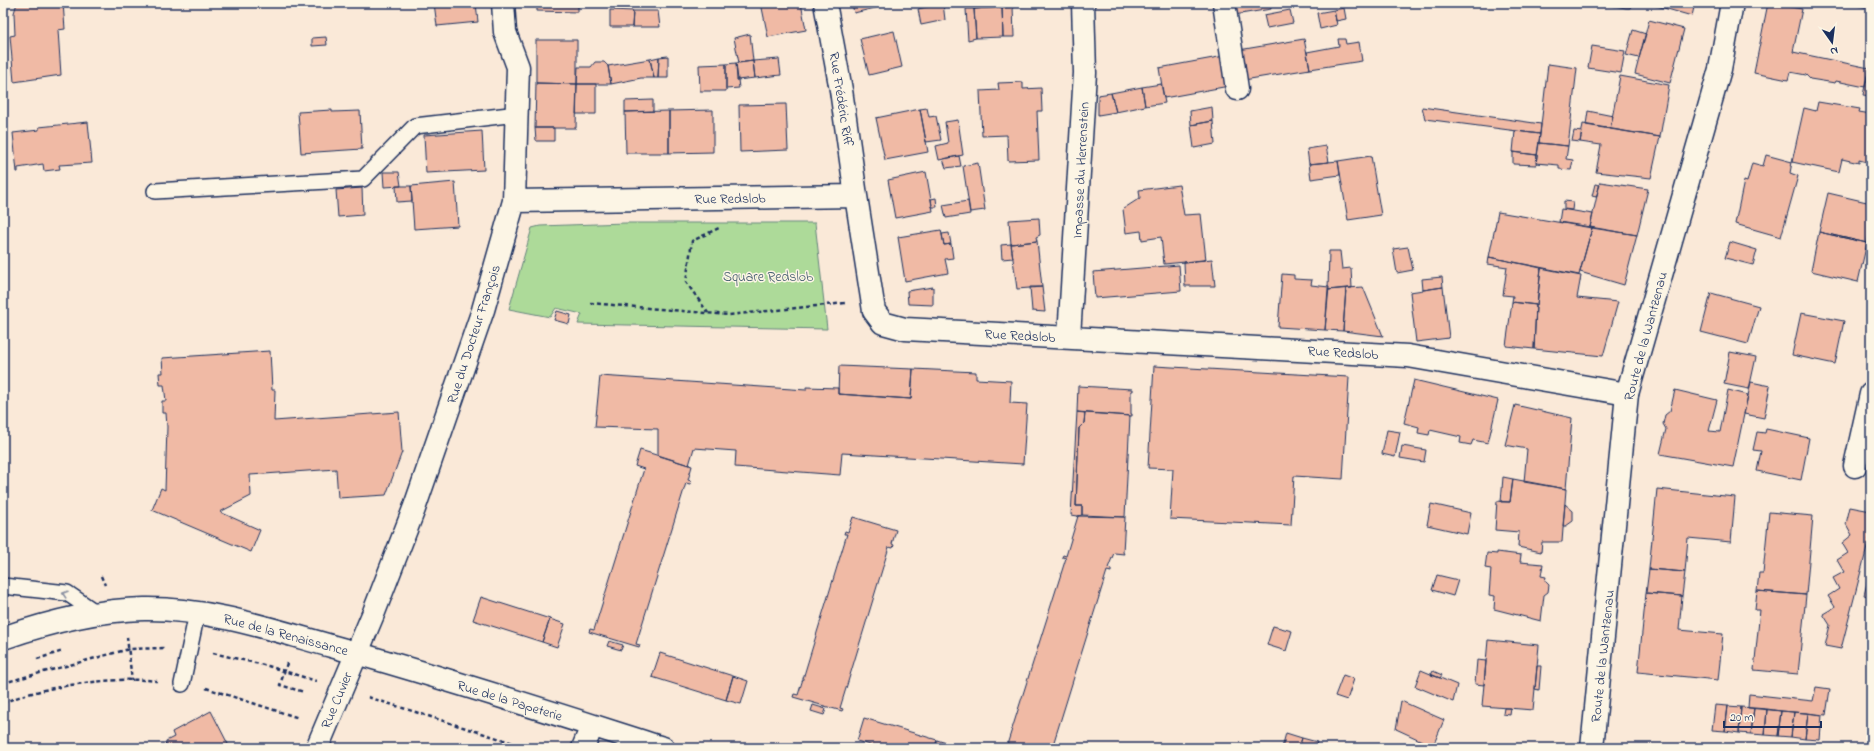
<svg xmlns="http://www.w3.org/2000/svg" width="1874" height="751" viewBox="0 0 1874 751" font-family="'Indie Flower',sans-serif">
<rect width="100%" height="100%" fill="#fae9d8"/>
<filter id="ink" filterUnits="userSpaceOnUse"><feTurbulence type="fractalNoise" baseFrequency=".025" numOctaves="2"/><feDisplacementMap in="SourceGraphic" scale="8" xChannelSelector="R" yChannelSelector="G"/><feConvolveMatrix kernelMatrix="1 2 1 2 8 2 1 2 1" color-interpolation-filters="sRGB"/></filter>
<g filter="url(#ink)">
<path fill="#adda99" stroke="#64847c" d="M625,223H815L827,329L578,324L582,314L556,308L550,317L509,309L532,228L540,226Z"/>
<path fill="#f0baa5" stroke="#1b2f5e" d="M17,3H63L65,29L58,30L61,75L14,82L10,36L15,35L14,13Z
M434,3H476L478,22L437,26Z
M537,3H585V5L578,6V12L537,11Z
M761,3H801L806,30L768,37Z
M852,3H896L854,13Z
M943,3L945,20L921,25L918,9Z
M974,3H1036V5L974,9Z
M1232,3H1270L1271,9L1234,15Z
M1596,3H1633L1630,8H1626Z
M1646,3H1695L1692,16Z
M1768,3L1802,9L1793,52L1869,68L1865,87L1836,81L1835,83L1810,79L1806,75L1790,72L1788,80L1754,73Z
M1845,3H1870L1869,8Z
M1013,6L1014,37H1003L1002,7Z
M1002,7L1003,37L976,38L974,9Z
M1344,8L1346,19L1336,21L1334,10Z
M966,9H974L976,38L968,40Z
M610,10L633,11L632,27H610Z
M1290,10L1293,23L1267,28L1264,15Z
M1334,10L1337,25L1320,29L1317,13Z
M633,11H658L660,27H632Z
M1649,20L1684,29L1670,83L1635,74Z
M1633,30L1646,34L1639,58L1626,55Z
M894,31L902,67L869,75L860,39Z
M750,34L753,61L739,63L734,38Z
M326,37L327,45L312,46V38Z
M1304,39L1310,69L1244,80L1239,50Z
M1338,39H1345L1346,44L1359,42L1362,61L1310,69L1307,52L1339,46Z
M536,40H577V84L536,83Z
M1592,46L1625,51L1621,73L1588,68Z
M668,56V78H658L659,57Z
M1224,56L1229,86L1164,98L1159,68Z
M659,57L658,78H654L650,59Z
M1871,58V96L1863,95Z
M650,59L654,78H641L611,84L608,66Z
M779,59L781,75L755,78L753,61Z
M753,61L755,78L737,80L736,63Z
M595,62H604L608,66L611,84H577L578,67H591Z
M736,63L739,88L726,89V64Z
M726,64V91H700L699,65Z
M1548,64L1577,68L1568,146L1539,143Z
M1620,76L1669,85L1660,137L1610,129Z
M1023,82V89L1041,88L1042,111H1037L1039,160L1008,161L1007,135L982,136L980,91L999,90L998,83Z
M536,83L577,84L576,128H535Z
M577,84H596V114H576Z
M1161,84L1165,103L1145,106L1142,87Z
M1142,87L1145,106L1116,112L1111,93Z
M1111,93L1116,112L1098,115V95Z
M653,100V111L625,112V101Z
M1818,102L1860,109L1859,112L1871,114V163L1859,160V163L1842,159L1839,172L1792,162L1804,108L1816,111Z
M786,104L788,150L740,152L739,105Z
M1212,107L1213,121L1191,125L1190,111Z
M1422,107L1541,124L1540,134L1425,119Z
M927,108L929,117L936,116L941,140L926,142L920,109Z
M920,109L928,152L885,160L876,118Z
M332,110V112L360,111L362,149L301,153L298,112Z
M713,110V152L669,153V111Z
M669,111V153H626L625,112Z
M1588,111L1613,116L1610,129L1586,125Z
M958,120L963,155L939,160L936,146L948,143L945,122Z
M1213,121L1215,144L1194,148L1191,125Z
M88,122L92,163L59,165L60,169L44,171L43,164L18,168V172H17L13,133L39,130V127Z
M1583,124L1660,137L1651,178L1596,172L1601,145L1580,142Z
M535,128H554V141H536Z
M482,131L484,170L426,173L424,135Z
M1515,131L1540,134L1537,155L1513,152Z
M1574,131L1582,132L1580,142L1572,141Z
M1539,143L1568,146L1566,159L1573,160L1571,170L1559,169V165L1536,163Z
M1326,146L1329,162L1309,164L1307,149Z
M1513,152L1537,155L1536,165L1513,164Z
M1766,155L1792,162L1790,173L1798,176L1781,237L1735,224L1744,181L1747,182L1752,163L1763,166Z
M959,156L961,166L946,168L943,159Z
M1371,156L1381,215L1348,220L1338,161Z
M1338,161L1340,175L1311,179L1309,164Z
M978,163L985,210L970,212L963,166Z
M383,172H399L401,186L384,187Z
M926,172L933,211L895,218L888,180Z
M455,182L458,226L414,229L411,186Z
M1600,182L1648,189L1637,235L1590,227Z
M1595,184L1600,185L1596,197L1592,196Z
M1179,185L1184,215L1201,214L1206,260L1164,264L1161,237L1142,240L1141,231L1126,233L1123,209L1140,198L1139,190Z
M396,186H411L412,201L397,202Z
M362,188L363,215L338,217L336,190Z
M1828,193L1871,203V223L1867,243L1819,232Z
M936,198L937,207H932L931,199Z
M968,201L970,214L946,218L943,205Z
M1564,201L1573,202L1572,210L1564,209Z
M1561,209L1593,214L1590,227L1559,222Z
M1498,212L1592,228L1579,275L1489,257Z
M1039,218L1040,235L1036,237L1037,241L1011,244L1009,220Z
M1592,228L1637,235L1624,285L1580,272Z
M941,230L944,245L951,244L953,258L945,259L948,273L905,281L898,237Z
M1819,232L1867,243L1858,282L1811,271Z
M949,233L951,244L944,245L942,234Z
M1037,241L1042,287L1017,289L1011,244Z
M1730,242L1757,250L1753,265L1725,258Z
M1011,244L1013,258L1002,259L1001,245Z
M1408,247L1413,270L1397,273L1393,249Z
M1329,251H1340L1342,269L1351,268L1352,288L1328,290Z
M1489,257L1541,268L1537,305L1512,302L1513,296L1503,295L1507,267L1488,264Z
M1212,259L1215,286H1185L1184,262Z
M1179,265L1181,291L1095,298L1093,272Z
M1541,268L1581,276L1577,298L1618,302L1603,356L1534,349L1536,305H1537Z
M1282,274L1294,275V279L1312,280L1311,285L1329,287L1325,330L1278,327Z
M1442,277L1443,287L1423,290L1422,279Z
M933,287V305L908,304L907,291Z
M1030,287H1042L1045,312L1032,311Z
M1363,287L1383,336L1343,331L1346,288Z
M1443,287L1449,338L1416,342L1410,292Z
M1346,288L1343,331L1325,330L1328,290Z
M1711,293L1759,306L1748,344L1701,332Z
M1512,302L1536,305L1534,349L1506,346Z
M557,311L571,315L569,324L554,320Z
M1801,313L1844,321L1835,364L1792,355Z
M270,351L272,390H275L274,421L399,412L402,452L386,495L338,498L336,469L250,475L251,496L220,512L260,530L251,552L152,510L161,488L165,490L167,427L166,413H162V401H166L164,385H160L159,373H163L162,358Z
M1730,352L1756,357L1749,389L1724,384Z
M839,366L913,369L911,399L838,394Z
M1154,366L1349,377L1343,479L1294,476L1291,525L1170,519L1173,469L1148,468Z
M913,369L976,372V379L1011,381L1010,403L1027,404L1023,464L842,453L840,475L735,467L736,451L694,448L689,465L658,455V429L595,427L600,376L806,390V387L838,388V394L911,399Z
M1414,380L1498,400L1488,443L1473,440L1471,445L1460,443L1461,437L1430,430L1429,435L1418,433L1419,427L1404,423Z
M1751,382L1770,386L1764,418L1744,414Z
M1078,386L1133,389V391H1131V414H1132V416L1077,412Z
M1675,390L1717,400L1709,431L1720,432L1728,390L1748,395L1733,467L1660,454L1666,429L1663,424L1665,415L1670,411Z
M1515,405L1572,418L1566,489L1524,482L1527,449L1505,445Z
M1077,412L1085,413L1084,423L1079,428L1076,506H1082V515L1078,516L1071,515Z
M1085,413L1130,416L1125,517L1082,515V506H1076L1079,428L1084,423Z
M1766,429L1809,438L1801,480L1757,471L1761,451L1753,450L1757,432L1765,433Z
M1387,430L1400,432L1395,457L1382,454Z
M1402,446L1426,450L1424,462L1400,458Z
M640,450L692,466L688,480L691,481L690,484L686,483L636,644L640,645L639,647L589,632L590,629L594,630L644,469L635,466Z
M1503,477L1513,479L1510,502H1501Z
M1513,479L1566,489L1562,542H1542L1541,552L1518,547L1519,532L1495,530L1497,501L1510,502Z
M1657,489L1735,497L1731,542L1688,538L1685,572L1649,569Z
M1431,504L1471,513L1467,534L1427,525Z
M1565,504L1573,511V521L1566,526H1563Z
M1850,507L1871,511V532L1841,649L1825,646L1830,625L1823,614L1835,607L1828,596L1839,589L1833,578L1844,572L1837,560L1848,553L1842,543L1852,535L1846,524Z
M1769,512L1813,516L1806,595L1757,591L1759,573H1763Z
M1078,516L1125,517L1123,552L1124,554L1114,553L1108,568L1111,569V572L1107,571L1052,748H1006L1066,558L1062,557L1063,555L1066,556Z
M853,517L896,530L892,544L894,545L893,548L889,547L840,708L843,709L842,711L793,697L794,694L798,695L847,534H844L845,531L848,532Z
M1497,552L1521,555L1520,562L1543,564L1541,576L1546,577L1545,581L1549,585L1548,592L1544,595L1541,621L1494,609L1495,596L1489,595L1491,569L1485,568L1487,553L1497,554Z
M1649,569L1685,572L1682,596L1646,593Z
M1437,575L1458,580L1453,596L1432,590Z
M1869,575H1871V597L1864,595Z
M1757,591L1806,595L1798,674L1754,670L1760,610H1755Z
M1646,593L1682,596L1679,630L1723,634L1718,680L1638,672Z
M481,597L550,619L542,642L473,620Z
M550,619L565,624L557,647L542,642Z
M1273,626L1292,631L1286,651L1267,645Z
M1488,640L1539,645L1533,710L1482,706Z
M609,641L623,645L621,650L607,646Z
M660,653L733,676L726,700L652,677Z
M1477,660L1486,661L1484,685L1475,684Z
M1537,666H1541L1539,690L1535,689Z
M1421,670L1457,685L1453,702L1415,686Z
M1433,671L1442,675L1440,678L1431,675Z
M1343,675L1354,679L1347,700L1335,696Z
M733,676L748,681L741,704L726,700Z
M1816,687L1830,689L1826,715L1748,708L1749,694L1813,701Z
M1401,701L1444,720L1433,746L1396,729Z
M813,705L826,709L824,715L811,711Z
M1715,705L1728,706L1725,731L1712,730Z
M1728,706L1741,707L1739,733L1725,731Z
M1741,707L1754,708L1751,734L1739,733Z
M1504,708H1511L1510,715L1503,714Z
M1754,708L1767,709L1765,735L1751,734Z
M1767,709L1781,711L1778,736L1765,735Z
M211,711L230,748H165L166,741L174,737L172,732Z
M1781,711L1794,712L1791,737L1778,736Z
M1794,712L1808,713L1805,739L1791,737Z
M1808,713L1822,715L1820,740L1805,739Z
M864,718L937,740L935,748H880L857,741Z
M1286,733L1302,738L1299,748H1282Z
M1302,738L1317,742L1315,748H1299Z
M937,740L952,745L951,748H935Z"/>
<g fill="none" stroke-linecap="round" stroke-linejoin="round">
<defs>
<path id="lane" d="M155,191L363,179L415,126L517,114
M3,586L67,593L98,614
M182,684L197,613"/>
<path id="street" d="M825,3L841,90L856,196
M1224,3L1237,89
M514,201L856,196L874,311L883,323L905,329L1408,356L1627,394
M1069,337L1085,73L1083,3
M1855,466L1871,394
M3,638C49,622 95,610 144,609C209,608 270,629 331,646C443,677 553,713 663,748
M317,748L374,612L414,509L483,310L514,201L518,67L505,32L503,3
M583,748L592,726"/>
<path id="secondary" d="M1592,748L1627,394L1720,69L1732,3"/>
</defs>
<use href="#lane" stroke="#1b2f5e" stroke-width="18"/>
<use href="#street" stroke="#1b2f5e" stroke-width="25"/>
<use href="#secondary" stroke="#1b2f5e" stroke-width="25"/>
<path stroke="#1b2f5e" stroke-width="2.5" stroke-dasharray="4 3" stroke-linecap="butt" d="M590,303L729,315L845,303
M708,313L686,282L692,241L719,228
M101,576L105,585
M127,637L132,681
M213,653L268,666L316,681
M37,659L63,651
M287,663L280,685L304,692
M3,683L129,649L164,648
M206,688L299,718
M368,697L529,748
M3,703C40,686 117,676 157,681"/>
<use href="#lane" stroke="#fcf5e5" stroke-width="15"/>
<use href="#street" stroke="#fcf5e5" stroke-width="22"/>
<use href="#secondary" stroke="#fcf5e5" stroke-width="22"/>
</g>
<defs><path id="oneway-chevron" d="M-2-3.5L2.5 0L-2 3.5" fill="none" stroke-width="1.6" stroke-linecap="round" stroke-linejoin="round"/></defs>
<use stroke="#8c92a2" href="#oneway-chevron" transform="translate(65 594) rotate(-162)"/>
</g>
<g text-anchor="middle" stroke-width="3" stroke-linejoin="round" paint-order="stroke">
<g font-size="14" fill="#1b2f5e" stroke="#fcf5e5">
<text transform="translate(842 99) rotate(81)" y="5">Rue Frédéric Riff</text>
<text transform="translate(1080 170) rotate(-87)" y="5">Impasse du Herrenstein</text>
<text transform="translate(730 198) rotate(-1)" y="5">Rue Redslob</text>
<text transform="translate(473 334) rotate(-72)" y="5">Rue du Docteur François</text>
<text transform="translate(1020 335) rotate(3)" y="5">Rue Redslob</text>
<text transform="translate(1645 336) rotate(-75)" y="5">Route de la Wantzenau</text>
<text transform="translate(1343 352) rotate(3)" y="5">Rue Redslob</text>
<text transform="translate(286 634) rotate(15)" y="5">Rue de la Renaissance</text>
<text transform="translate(1602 656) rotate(-84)" y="5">Route de la Wantzenau</text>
<text transform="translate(336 700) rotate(-67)" y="5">Rue Cuvier</text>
<text transform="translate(510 700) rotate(17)" y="5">Rue de la Papeterie</text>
</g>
<g font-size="14" fill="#405a6d" stroke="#fcf5e5">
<text x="768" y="281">Square Redslob</text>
</g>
</g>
<rect width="1874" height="751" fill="none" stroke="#fcf5e5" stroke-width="16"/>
<rect x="8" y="8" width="1858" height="735" fill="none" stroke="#1b2f5e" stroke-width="1.5" filter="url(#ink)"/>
<g transform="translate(1832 42) rotate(166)" stroke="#fcf5e5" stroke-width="3" paint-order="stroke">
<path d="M0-3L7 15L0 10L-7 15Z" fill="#1b2f5e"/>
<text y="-6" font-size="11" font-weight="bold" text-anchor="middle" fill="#1b2f5e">N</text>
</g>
<path d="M1724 721v6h97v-6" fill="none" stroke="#1b2f5e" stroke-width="2"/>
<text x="1730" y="721" font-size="12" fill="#1b2f5e" stroke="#fcf5e5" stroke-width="3" paint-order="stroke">20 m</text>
</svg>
